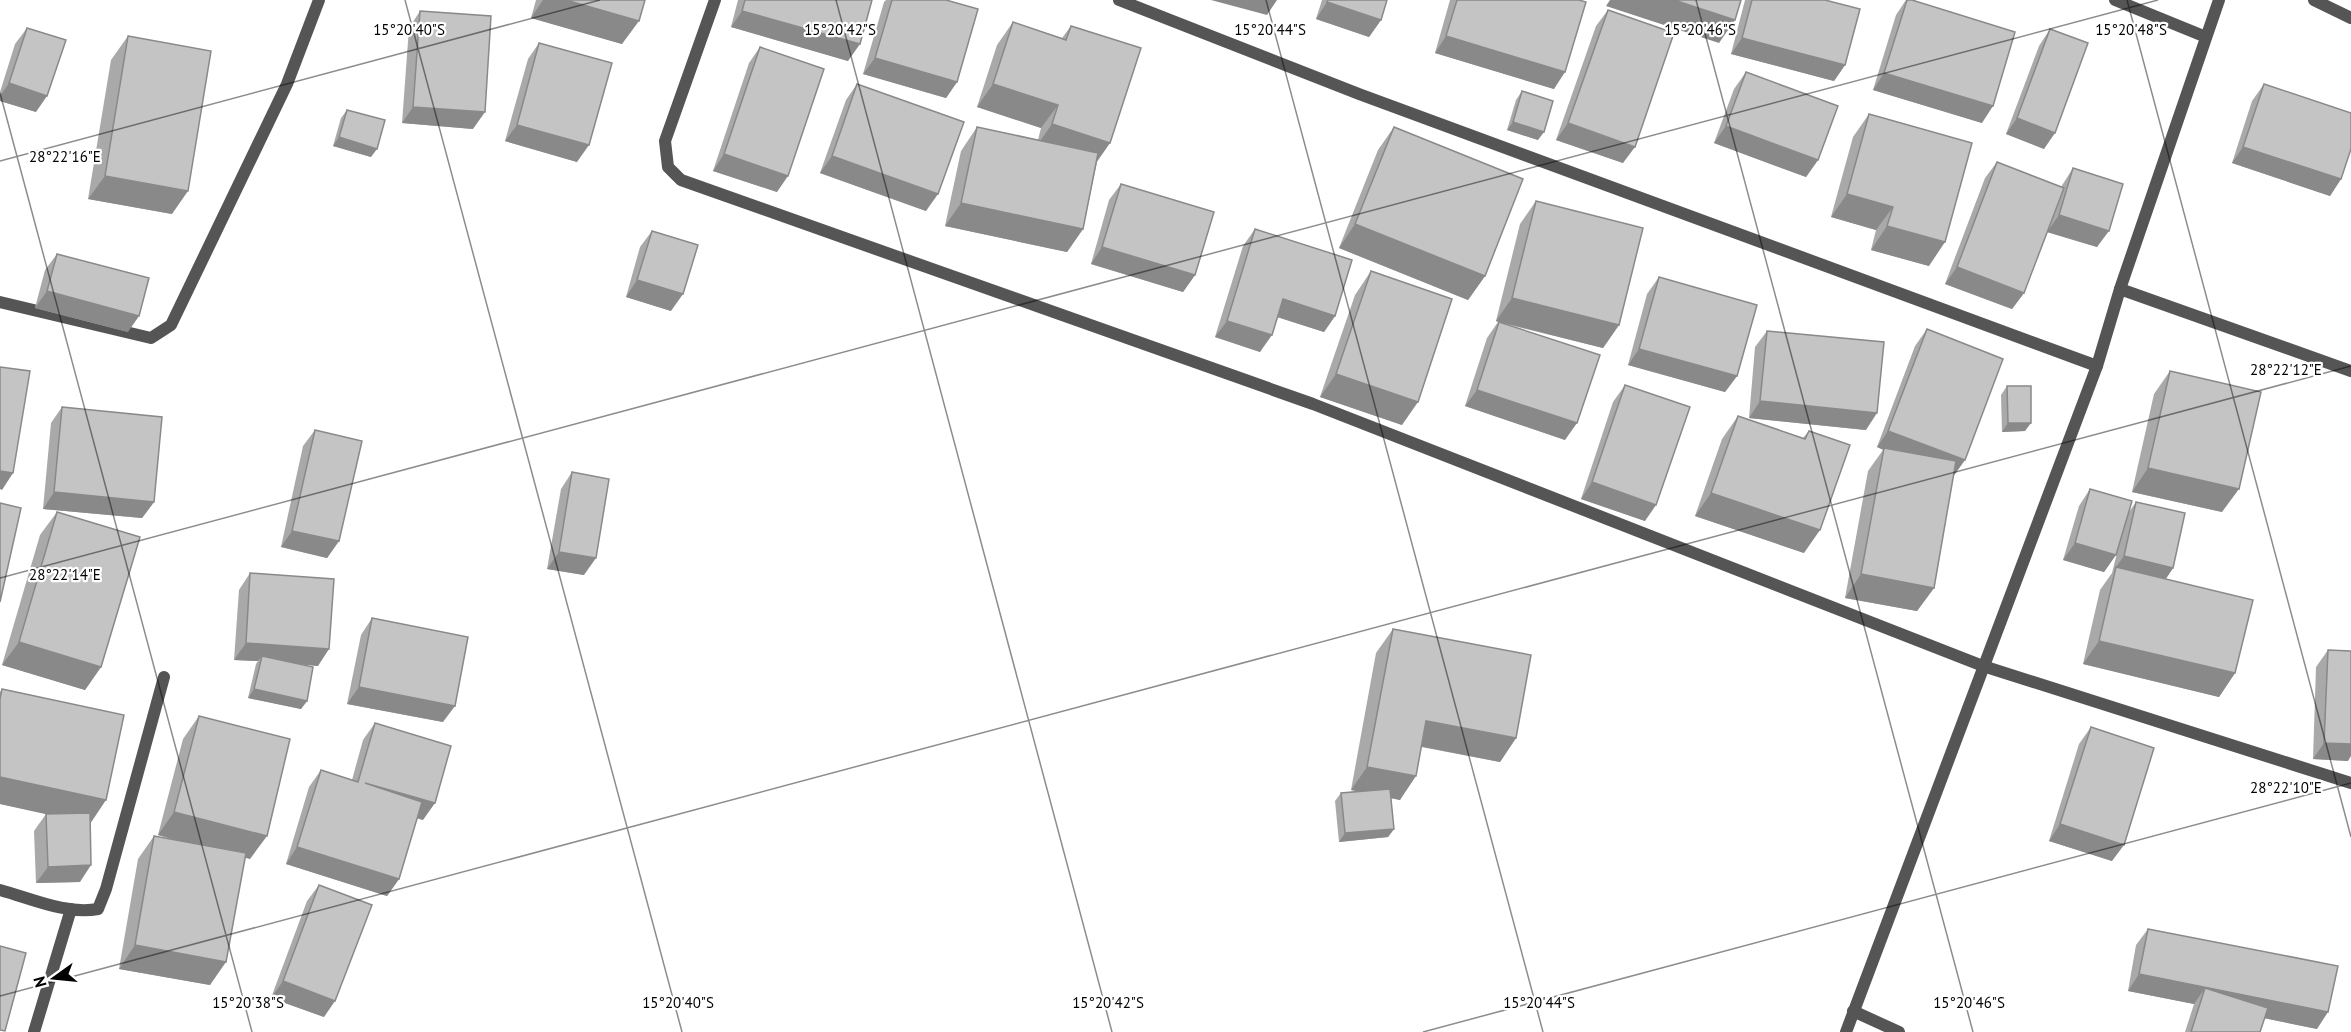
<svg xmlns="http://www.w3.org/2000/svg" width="2351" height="1032" viewBox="0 0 2351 1032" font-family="'PT Sans',sans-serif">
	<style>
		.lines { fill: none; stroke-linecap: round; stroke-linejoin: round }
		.minor { stroke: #555; stroke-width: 12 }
		.wall { fill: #a9a9a9 }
		.shaded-wall { fill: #898989 }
		.building { fill: #c4c4c4; stroke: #898989; stroke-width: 1.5 }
		.ticks { fill: none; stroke: #000; stroke-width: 1.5; stroke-opacity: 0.45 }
		.ticks-label { font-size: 15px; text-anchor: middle; fill: #000; stroke: #fff; stroke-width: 4.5; stroke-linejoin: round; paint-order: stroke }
	</style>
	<rect width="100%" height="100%" fill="#fff"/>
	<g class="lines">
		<g class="minor">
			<polyline points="715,0 665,141 668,167 681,180 1313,404 1983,666 2351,783"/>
			<polyline points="1119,0 1359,94 2097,366"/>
			<polyline points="2115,0 2206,37"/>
			<polyline points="2314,0 2351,18"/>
			<polyline points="2120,289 2351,371"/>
			<polyline points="0,302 151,338 171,325 287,84 319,0"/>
			<path d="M0 890C30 898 67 915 98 909L106 889 164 677"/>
			<polyline points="1853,1011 1899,1032"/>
			<polyline points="34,1032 71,909"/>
			<polyline points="1846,1032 2097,366 2120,289 2219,0"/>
		</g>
	</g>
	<g class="wall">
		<polygon points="536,0 645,0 622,44 531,18"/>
		<polygon points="738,0 872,0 848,61 731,27"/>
		<polygon points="886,0 946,0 957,82 946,98 863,74 884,2"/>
		<polygon points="1322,0 1387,0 1381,20 1369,37 1316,19"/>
		<polygon points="1450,0 1579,0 1554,89 1435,53"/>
		<polygon points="1745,0 1825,0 1845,65 1834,81 1731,54"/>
		<polygon points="1906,0 1912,0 1982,123 1873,90 1896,15"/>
		<polygon points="1608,10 1623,163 1556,140 1596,26"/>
		<polygon points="420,11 473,129 402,123 409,28"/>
		<polygon points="1013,22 1062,38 1071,26 1097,162 1083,229 1067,252 945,226 961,151 977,127 1038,140 1041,128 977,107 997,45"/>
		<polygon points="27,28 36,112 0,101 0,92 15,44"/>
		<polygon points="2050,29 2044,149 2006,134 2039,46"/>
		<polygon points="128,36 172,214 88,199 111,60"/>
		<polygon points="539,43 577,162 505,141 528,59"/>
		<polygon points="760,47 777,192 713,171 749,63"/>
		<polygon points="1746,72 1818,160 1806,177 1714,143 1734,89"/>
		<polygon points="857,84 926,211 820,173 846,100"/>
		<polygon points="2264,84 2341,179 2330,196 2232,163 2252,101"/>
		<polygon points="1522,91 1538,140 1507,130 1516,100"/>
		<polygon points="347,110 371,157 333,146 341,118"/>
		<polygon points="1869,114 1929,266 1871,250 1876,230 1831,217 1853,137"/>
		<polygon points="1394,127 1485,276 1468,300 1339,248 1378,150"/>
		<polygon points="1997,162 2061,187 2073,168 2097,247 2047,232 2024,293 2012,309 1945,284 1985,178"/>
		<polygon points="1121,184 1195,275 1183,292 1091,264 1109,200"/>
		<polygon points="1536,201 1619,325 1603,348 1506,324 1565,440 1465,406 1487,338 1498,322 1496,321 1520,224"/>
		<polygon points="1255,229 1335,316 1324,332 1277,317 1260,352 1215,337 1243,246"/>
		<polygon points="652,231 671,311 626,297 640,247"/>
		<polygon points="57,254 128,332 35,308 45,270"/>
		<polygon points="1371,271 1402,425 1320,397 1355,295"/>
		<polygon points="1659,277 1737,376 1725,392 1628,365 1647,294"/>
		<polygon points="1927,329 1953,477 1934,588 1917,611 1845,598 1868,471 1883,450 1877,447 1915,346"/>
		<polygon points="1767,331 1866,430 1749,418 1755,347"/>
		<polygon points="2170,371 2222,512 2132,492 2154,394"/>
		<polygon points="1625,385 1645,521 1581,499 1613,402"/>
		<polygon points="2007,386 2025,431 2002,432 2001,395"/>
		<polygon points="62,407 154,502 142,518 43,509 51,423"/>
		<polygon points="1738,416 1803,438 1809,431 1804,553 1695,516 1722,439"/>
		<polygon points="315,430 339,541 327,558 281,547 303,446"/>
		<polygon points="572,472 584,575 547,569 561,489"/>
		<polygon points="2090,489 2129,512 2136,502 2173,568 2166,579 2235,673 2219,697 2083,664 2100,590 2112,573 2117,553 2104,572 2063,560 2079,506"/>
		<polygon points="57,512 101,667 85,690 2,665 40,535"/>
		<polygon points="250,573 318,666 300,664 307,701 301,709 248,698 256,664 258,661 234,660 239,590"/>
		<polygon points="372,618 443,722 347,704 361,635"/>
		<polygon points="1393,629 1516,738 1500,762 1421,747 1400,800 1391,798 1394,829 1388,837 1339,842 1335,801 1341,793 1357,791 1351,790 1376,653"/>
		<polygon points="2328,650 2348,761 2313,759 2316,667"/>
		<polygon points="2,689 90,823 80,882 36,883 34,831 46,814 48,814 0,804 0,692"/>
		<polygon points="199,716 250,859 245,857 210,985 119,969 138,859 154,836 171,839 158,835 183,739"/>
		<polygon points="375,723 423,820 417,818 399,879 387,896 286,864 309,787 321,770 352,780 363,740"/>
		<polygon points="2091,727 2112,861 2049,841 2079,744"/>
		<polygon points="319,885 324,1017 271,998 307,901"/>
		<polygon points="2148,929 2317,1029 2264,1018 2260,1032 2185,1032 2194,1004 2128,991 2136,945"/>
	</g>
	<g class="shaded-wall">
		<polygon points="543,0 566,0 639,21 622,44 531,18"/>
		<polygon points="1211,0 1277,0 1267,15"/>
		<polygon points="1610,0 1674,0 1735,20 1719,43 1606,6"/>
		<polygon points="1327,2 1381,20 1369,37 1316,19"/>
		<polygon points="742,11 860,44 848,61 731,27"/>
		<polygon points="1446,36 1565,72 1554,89 1435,53"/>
		<polygon points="1742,38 1845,65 1834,81 1731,54"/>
		<polygon points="875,58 957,82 946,98 863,74"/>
		<polygon points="1884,73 1993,106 1982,123 1873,90"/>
		<polygon points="9,83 47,96 36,112 0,101 0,96"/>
		<polygon points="993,84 1058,105 1041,128 977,107"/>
		<polygon points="413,107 485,112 473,129 402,123"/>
		<polygon points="2017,118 2055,133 2044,149 2006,134"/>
		<polygon points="1513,122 1544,132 1538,140 1507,130"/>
		<polygon points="1568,123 1635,147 1623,163 1556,140"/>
		<polygon points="1052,124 1110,143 1094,166 1036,147"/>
		<polygon points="517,125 589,145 577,162 505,141"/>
		<polygon points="1726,126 1818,160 1806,177 1714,143"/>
		<polygon points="339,137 377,149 371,157 333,146"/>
		<polygon points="2243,147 2341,179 2330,196 2232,163"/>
		<polygon points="724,154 788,176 777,192 713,171"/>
		<polygon points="832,156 938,194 926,211 820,173"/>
		<polygon points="105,176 188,191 172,214 88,199"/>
		<polygon points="1847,194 1893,207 1876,230 1831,217"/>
		<polygon points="961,203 1083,229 1067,252 945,226"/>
		<polygon points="2059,215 2109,231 2097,247 2047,232"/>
		<polygon points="1355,224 1485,276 1468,300 1339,248"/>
		<polygon points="1887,226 1945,242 1929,266 1871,250"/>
		<polygon points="1102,247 1195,275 1183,292 1091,264"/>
		<polygon points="1957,267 2024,293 2012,309 1945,284"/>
		<polygon points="637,280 683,294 671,311 626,297"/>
		<polygon points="47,291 139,316 128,332 35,308"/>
		<polygon points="1512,298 1619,325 1603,348 1496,321"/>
		<polygon points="1283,299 1335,316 1324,332 1271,315"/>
		<polygon points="1227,321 1272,335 1260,352 1215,337"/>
		<polygon points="1639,349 1737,376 1725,392 1628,365"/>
		<polygon points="1336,374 1418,402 1402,425 1320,397"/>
		<polygon points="1477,390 1577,423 1565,440 1465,406"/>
		<polygon points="1760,401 1877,413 1866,430 1749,418"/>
		<polygon points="2008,423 2031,423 2025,431 2002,432"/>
		<polygon points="1888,431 1965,460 1953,477 1877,447"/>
		<polygon points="2148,468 2239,489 2222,512 2132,492"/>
		<polygon points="0,471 13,473 2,490 0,489"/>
		<polygon points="1592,482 1656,505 1645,521 1581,499"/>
		<polygon points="54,492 154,502 142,518 43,509"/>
		<polygon points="1711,493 1820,530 1804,553 1695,516"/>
		<polygon points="292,531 339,541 327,558 281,547"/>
		<polygon points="2075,543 2116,555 2104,572 2063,560"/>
		<polygon points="559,552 596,558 584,575 547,569"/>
		<polygon points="2124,556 2173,568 2162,584 2116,567"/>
		<polygon points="1861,574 1934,588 1917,611 1845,598"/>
		<polygon points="2099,641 2235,673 2219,697 2083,664"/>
		<polygon points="19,642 101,667 85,690 2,665"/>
		<polygon points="246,643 329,649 318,666 260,661 262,656 258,661 234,660"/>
		<polygon points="359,687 455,706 443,722 347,704"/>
		<polygon points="254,689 307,701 301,709 248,698"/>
		<polygon points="1426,721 1516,738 1500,762 1409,744"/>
		<polygon points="2324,743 2351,744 2351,756 2348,761 2313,759"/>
		<polygon points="1367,767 1416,776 1400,800 1351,790"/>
		<polygon points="0,777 106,800 90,824 0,804"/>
		<polygon points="365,783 435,803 423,820 353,799"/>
		<polygon points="174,812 267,836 250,859 158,835"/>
		<polygon points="2060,824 2124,845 2112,861 2049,841"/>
		<polygon points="1394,829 1388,837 1339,842 1345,833"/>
		<polygon points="297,847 399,879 387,896 286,864"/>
		<polygon points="91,865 80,882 36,883 48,867"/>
		<polygon points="135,945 226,962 210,985 119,969"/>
		<polygon points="2139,974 2328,1012 2317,1029 2200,1005 2205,988 2194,1004 2128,991"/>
		<polygon points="283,981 335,1001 324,1017 271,998"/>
	</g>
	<g class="building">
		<polygon points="566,0 645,0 639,21"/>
		<polygon points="745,0 872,0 860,44 742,11"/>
		<polygon points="892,0 946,0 978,9 957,82 875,58"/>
		<polygon points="1328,0 1387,0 1381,20 1327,2"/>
		<polygon points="1457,0 1579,0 1586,2 1565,72 1446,36"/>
		<polygon points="1674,0 1741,0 1735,20"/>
		<polygon points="1752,0 1825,0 1860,9 1845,65 1742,38"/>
		<polygon points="1907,0 1912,0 2015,32 1993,106 1884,73"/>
		<polygon points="1608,10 1674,33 1635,147 1568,123"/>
		<polygon points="420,11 491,16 485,112 413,107"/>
		<polygon points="1013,22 1066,40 1071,26 1141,48 1110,143 1052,124 1058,105 993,84"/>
		<polygon points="27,28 66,40 47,96 9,83"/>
		<polygon points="2050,29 2088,43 2055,133 2017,118"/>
		<polygon points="128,36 211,51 188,191 105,176"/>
		<polygon points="539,43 612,63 589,145 517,125"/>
		<polygon points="760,47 824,69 788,176 724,154"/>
		<polygon points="1746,72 1838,106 1818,160 1726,126"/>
		<polygon points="857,84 964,122 938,194 832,156"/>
		<polygon points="2264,84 2351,113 2351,149 2341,179 2243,147"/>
		<polygon points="1522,91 1553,101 1544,132 1513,122"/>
		<polygon points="347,110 385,120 377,149 339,137"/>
		<polygon points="1869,114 1972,143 1945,242 1887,226 1893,207 1847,194"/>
		<polygon points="977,127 1098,153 1083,229 961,203"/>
		<polygon points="1394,127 1523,179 1485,276 1355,224"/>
		<polygon points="1997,162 2064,188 2024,293 1957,267"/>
		<polygon points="2073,168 2123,184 2109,231 2059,215"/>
		<polygon points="1121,184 1214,212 1195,275 1102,247"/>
		<polygon points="1536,201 1643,228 1619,325 1512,298"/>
		<polygon points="1255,229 1352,260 1335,316 1283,299 1272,335 1227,321"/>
		<polygon points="652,231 698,245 683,294 637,280"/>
		<polygon points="57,254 149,278 139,316 47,291"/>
		<polygon points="1371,271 1452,299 1418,402 1336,374"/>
		<polygon points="1659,277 1757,305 1737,376 1639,349"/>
		<polygon points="1499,322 1600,355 1577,423 1477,390"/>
		<polygon points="1927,329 2003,359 1965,460 1888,431"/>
		<polygon points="1767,331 1884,342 1877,413 1760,401"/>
		<polygon points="0,367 30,371 13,473 0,471"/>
		<polygon points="2170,371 2261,392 2239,489 2148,468"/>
		<polygon points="1625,385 1690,407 1656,505 1592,482"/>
		<polygon points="2007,386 2031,386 2031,423 2008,423"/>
		<polygon points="62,407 162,417 154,502 54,492"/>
		<polygon points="1738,416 1805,439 1809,431 1850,445 1820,530 1711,493"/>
		<polygon points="315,430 362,441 339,541 292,531"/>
		<polygon points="1884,448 1956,461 1934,588 1861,574"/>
		<polygon points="572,472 609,479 596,558 559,552"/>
		<polygon points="2090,489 2132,501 2116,555 2075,543"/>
		<polygon points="2136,502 2185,513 2173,568 2124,556"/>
		<polygon points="0,503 21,508 0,602"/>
		<polygon points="57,512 140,537 101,667 19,642"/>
		<polygon points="2116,567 2253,600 2235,673 2099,641"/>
		<polygon points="250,573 334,579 329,649 246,643"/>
		<polygon points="372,618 468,637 455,706 359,687"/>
		<polygon points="1393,629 1531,655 1516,738 1426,721 1416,776 1367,767"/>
		<polygon points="2328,650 2351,651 2351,744 2324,743"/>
		<polygon points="262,656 313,667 307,701 254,689"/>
		<polygon points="2,689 124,715 106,800 0,777 0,699"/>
		<polygon points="199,716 290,739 267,836 174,812"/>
		<polygon points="375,723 451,746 435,803 365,783 422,802 399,879 297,847 321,770 358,782"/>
		<polygon points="2091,727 2154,748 2124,845 2060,824"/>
		<polygon points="1390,789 1394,829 1345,833 1341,793"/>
		<polygon points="90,813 91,865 48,867 46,814"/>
		<polygon points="154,836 246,853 226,962 135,945"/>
		<polygon points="319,885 372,905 335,1001 283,981"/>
		<polygon points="2148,929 2338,966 2328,1012 2139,974"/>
		<polygon points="0,946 26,953 5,1031 0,1030"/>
		<polygon points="2205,988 2268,1008 2260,1032 2191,1032"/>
	</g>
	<path class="ticks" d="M405 0 682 1032M836 0 1112 1032M1266 0 1543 1032M1696 0 1973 1032M2127 0 2351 837M0 93 252 1032M0 161 600 0M0 578 2158 0M0 996 2351 366M1423 1032 2351 783"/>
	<g class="ticks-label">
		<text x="409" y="35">15°20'40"S</text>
		<text x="840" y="35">15°20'42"S</text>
		<text x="1270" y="35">15°20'44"S</text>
		<text x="1700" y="35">15°20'46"S</text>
		<text x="2131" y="35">15°20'48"S</text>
		<text x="65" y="162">28°22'16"E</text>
		<text x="2286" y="375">28°22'12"E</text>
		<text x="65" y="580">28°22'14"E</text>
		<text x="2286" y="793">28°22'10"E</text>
		<text x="248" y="1008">15°20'38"S</text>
		<text x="678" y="1008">15°20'40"S</text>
		<text x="1108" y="1008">15°20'42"S</text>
		<text x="1539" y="1008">15°20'44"S</text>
		<text x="1969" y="1008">15°20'46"S</text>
	</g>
	<g transform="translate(54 978) rotate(255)" stroke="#ffffff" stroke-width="4.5" paint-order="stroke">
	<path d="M0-4.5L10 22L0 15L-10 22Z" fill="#000000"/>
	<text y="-9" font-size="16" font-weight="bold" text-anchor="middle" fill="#000000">N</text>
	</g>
</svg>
